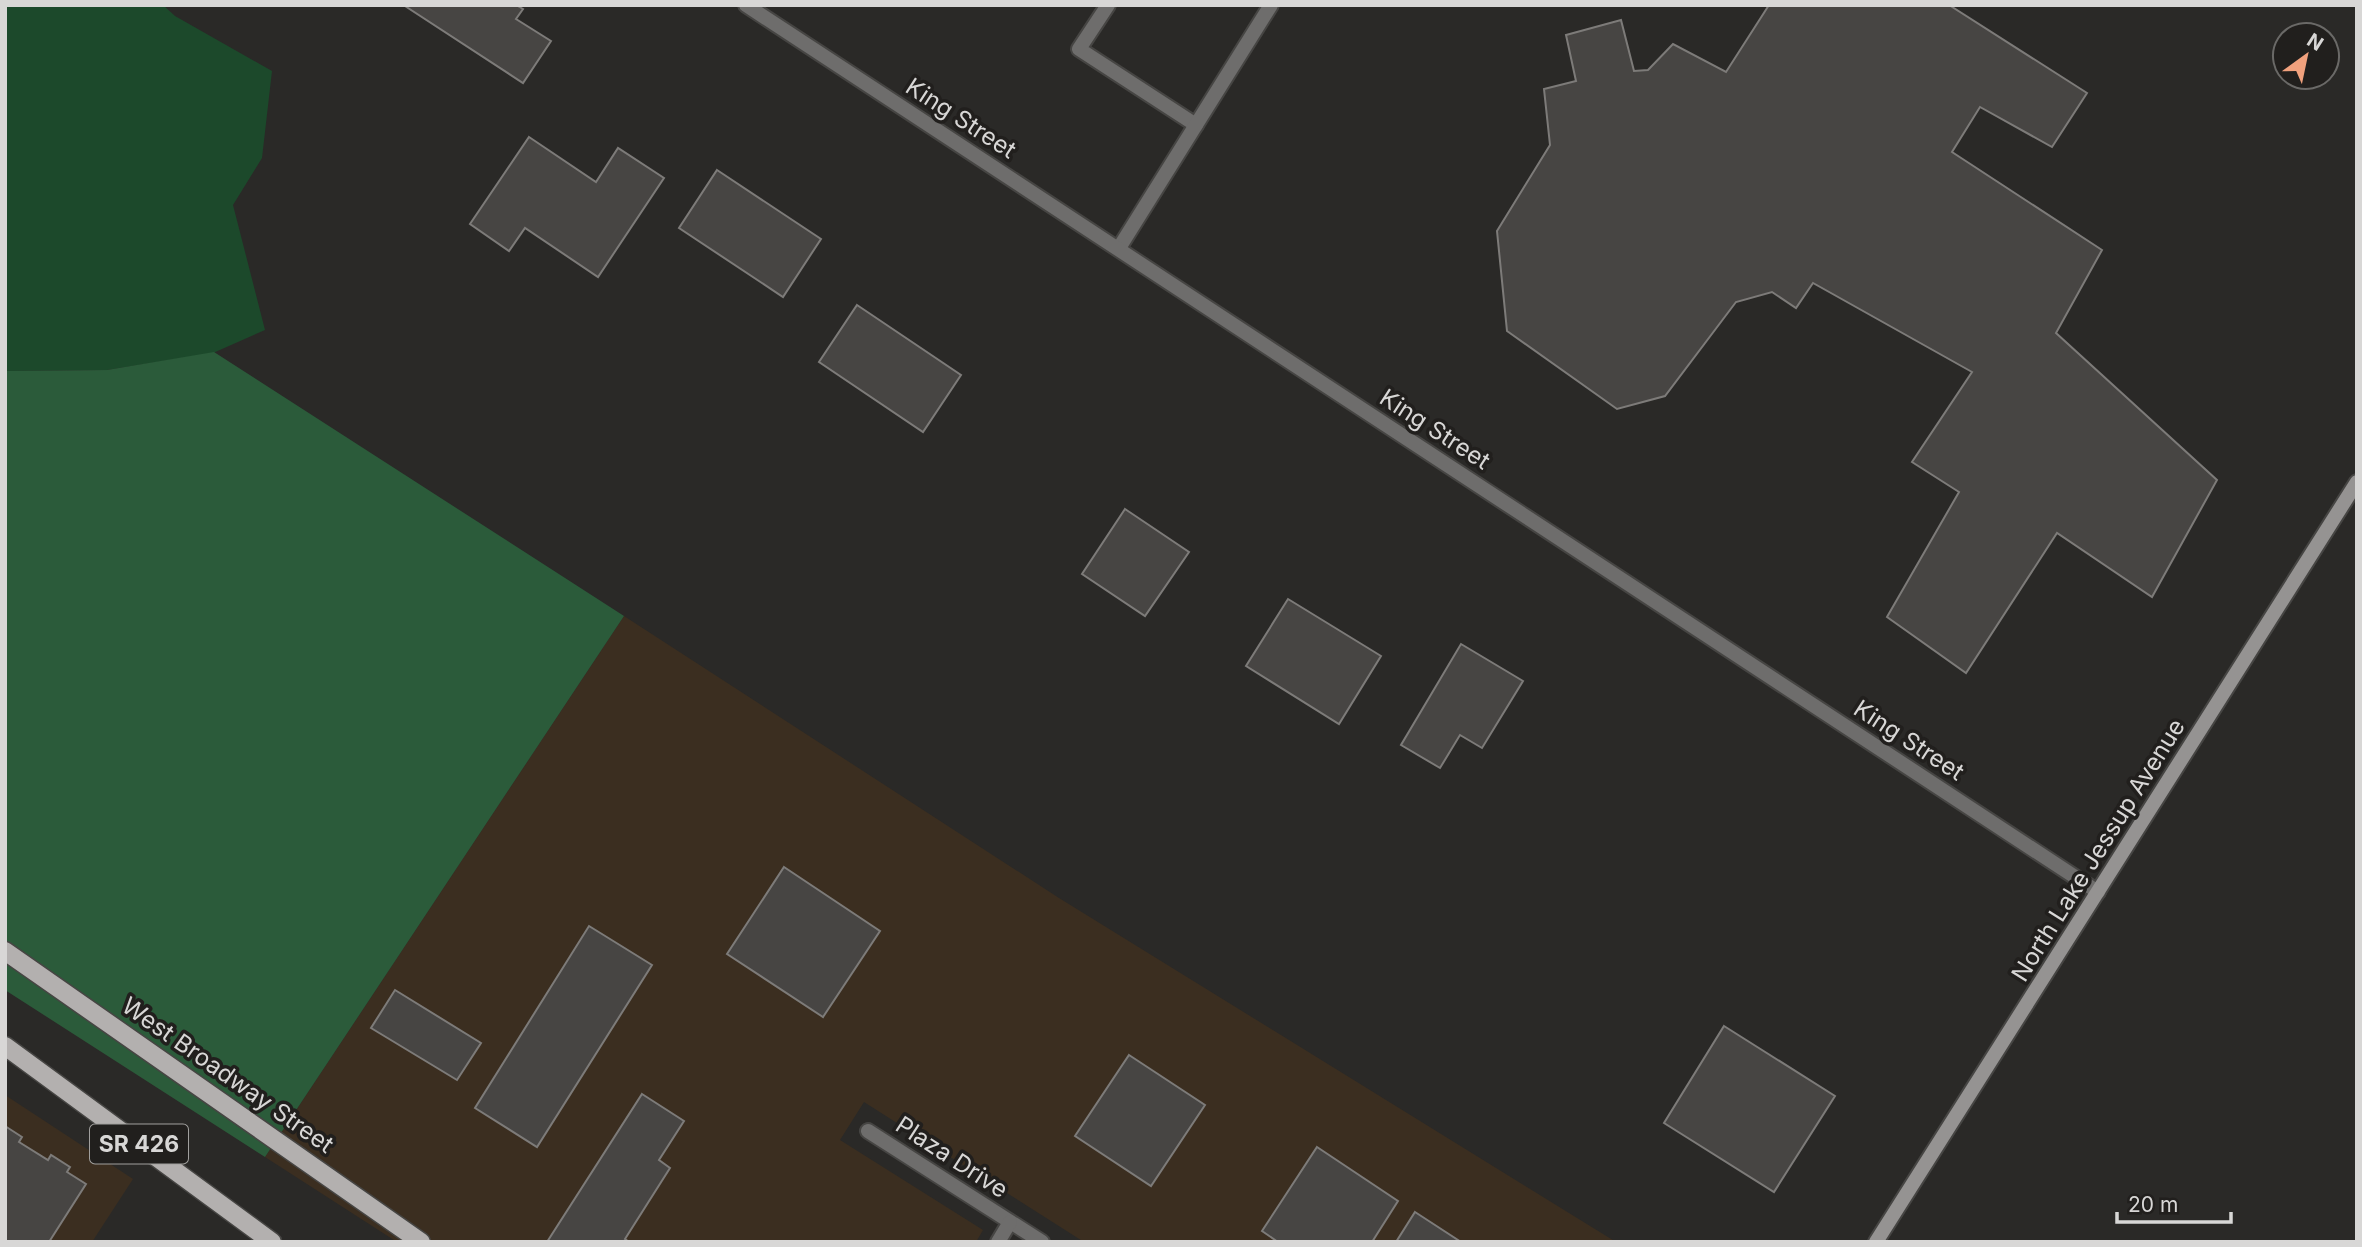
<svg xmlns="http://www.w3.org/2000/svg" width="2362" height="1247" viewBox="0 0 2362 1247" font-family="Inter,sans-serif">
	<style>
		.commercial { fill: #3b2e20 }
		.green { fill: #1c492b }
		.forest { fill: #2b5b3a }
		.building { fill: #474543; stroke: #7d7b79; stroke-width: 2 }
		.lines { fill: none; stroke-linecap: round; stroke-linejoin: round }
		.lane-casing { stroke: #464543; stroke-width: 18 }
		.street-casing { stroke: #464543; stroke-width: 18 }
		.secondary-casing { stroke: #464543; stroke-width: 18 }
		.primary-casing { stroke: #464543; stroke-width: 21 }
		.lane { stroke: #6e6d6c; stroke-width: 14 }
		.street { stroke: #6e6d6c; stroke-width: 14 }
		.secondary { stroke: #959392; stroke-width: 14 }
		.primary { stroke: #b3b0af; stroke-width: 18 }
		.labels { text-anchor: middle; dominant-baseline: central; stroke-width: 7; stroke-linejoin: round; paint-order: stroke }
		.shield { fill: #211f1d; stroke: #a1a09e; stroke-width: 2 }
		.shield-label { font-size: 23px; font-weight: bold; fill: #d8d7d6 }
		.street-label { font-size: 24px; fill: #d8d7d6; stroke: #211f1d }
	</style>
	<rect width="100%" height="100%" fill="#2a2927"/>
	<g class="commercial">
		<polygon points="624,616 1059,898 1616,1242 1084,1242 864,1102 840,1140 983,1230 976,1242 397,1242 265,1157"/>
		<polygon points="5,1095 133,1179 92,1242 5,1242"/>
	</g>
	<polygon class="green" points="5,5 163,5 175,16 272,71 262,158 233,205 265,330 213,353 107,370 5,371"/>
	<polygon class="forest" points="214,352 624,616 265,1157 5,990 5,371 107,370"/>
	<g class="building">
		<polygon points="516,5 523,9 516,19 551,41 523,83 405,6"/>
		<polygon points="1769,5 1949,5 2087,93 2052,147 1980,107 1952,152 2102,250 2056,333 2217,480 2152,597 2057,533 1966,673 1887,617 1959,492 1912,462 1972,372 1813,283 1796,308 1772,292 1736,302 1665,396 1617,409 1507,331 1497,231 1550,145 1544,89 1576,81 1566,35 1621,20 1634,71 1648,70 1673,44 1726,72"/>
		<polygon points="529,137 596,182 618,148 664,178 598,277 525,228 509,251 470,224"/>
		<polygon points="717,170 821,239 783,297 679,228"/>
		<polygon points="857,305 961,375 923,432 819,362"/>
		<polygon points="1125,509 1189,552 1145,616 1082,574"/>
		<polygon points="1288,599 1381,656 1339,724 1246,666"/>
		<polygon points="1461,644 1523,681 1482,748 1460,735 1440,768 1401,745"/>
		<polygon points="784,867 880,931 823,1017 727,954"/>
		<polygon points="589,926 652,965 537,1147 475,1108"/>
		<polygon points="395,990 481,1043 457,1080 371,1028"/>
		<polygon points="1724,1026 1835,1096 1774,1192 1664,1123"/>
		<polygon points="1129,1055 1205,1105 1151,1186 1075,1136"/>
		<polygon points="642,1094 684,1121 659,1160 670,1168 625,1239 629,1242 547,1242"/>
		<polygon points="5,1126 22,1137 19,1142 48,1160 51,1155 70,1167 67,1172 86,1184 49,1242 5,1242"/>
		<polygon points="1317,1147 1398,1201 1372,1242 1278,1242 1262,1231"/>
		<polygon points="1415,1212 1461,1242 1396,1242"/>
	</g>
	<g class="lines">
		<defs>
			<g id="lane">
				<polyline points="1108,5 1079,49 1196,125"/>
				<polyline points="1119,248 1271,5"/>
			</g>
			<g id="street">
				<polyline points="746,5 2098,892"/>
				<polyline points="868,1131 1042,1242"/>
				<polyline points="998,1242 1010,1222"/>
			</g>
			<polyline id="secondary" points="1876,1242 2357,482"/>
			<g id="primary">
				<polyline points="5,951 421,1242"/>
				<polyline points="5,1046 272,1242"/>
			</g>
		</defs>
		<use href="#lane" class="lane-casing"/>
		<use href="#street" class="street-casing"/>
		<use href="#secondary" class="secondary-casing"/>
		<use href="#primary" class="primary-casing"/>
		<use href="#lane" class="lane"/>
		<use href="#street" class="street"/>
		<use href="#secondary" class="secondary"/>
		<use href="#primary" class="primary"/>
	</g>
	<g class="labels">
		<rect class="shield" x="90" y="1124.5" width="98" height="39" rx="5"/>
		<g class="shield-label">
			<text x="139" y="1144">SR 426</text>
		</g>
		<g class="street-label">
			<text transform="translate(961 118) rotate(33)">King Street</text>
			<text transform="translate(1435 429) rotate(33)">King Street</text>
			<text transform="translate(1909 740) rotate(33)">King Street</text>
			<text transform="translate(2098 850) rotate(-58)">North Lake Jessup Avenue</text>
			<text transform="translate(228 1075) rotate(35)">West Broadway Street</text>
			<text transform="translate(952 1157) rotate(33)">Plaza Drive</text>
		</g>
	</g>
	<rect width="2362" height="1247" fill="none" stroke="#d8d7d6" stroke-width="14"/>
	<g transform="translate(2306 56) rotate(33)"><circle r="33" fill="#211f1d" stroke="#6a6967" stroke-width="2"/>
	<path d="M0-5L12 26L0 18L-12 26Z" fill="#f1a17d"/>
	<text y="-10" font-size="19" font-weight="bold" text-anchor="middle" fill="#d8d7d6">N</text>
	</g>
	<path d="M2117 1212v10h114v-10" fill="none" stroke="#d8d7d6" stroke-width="3.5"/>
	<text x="2128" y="1212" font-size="21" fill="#d8d7d6" stroke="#211f1d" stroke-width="5" paint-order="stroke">20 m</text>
</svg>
